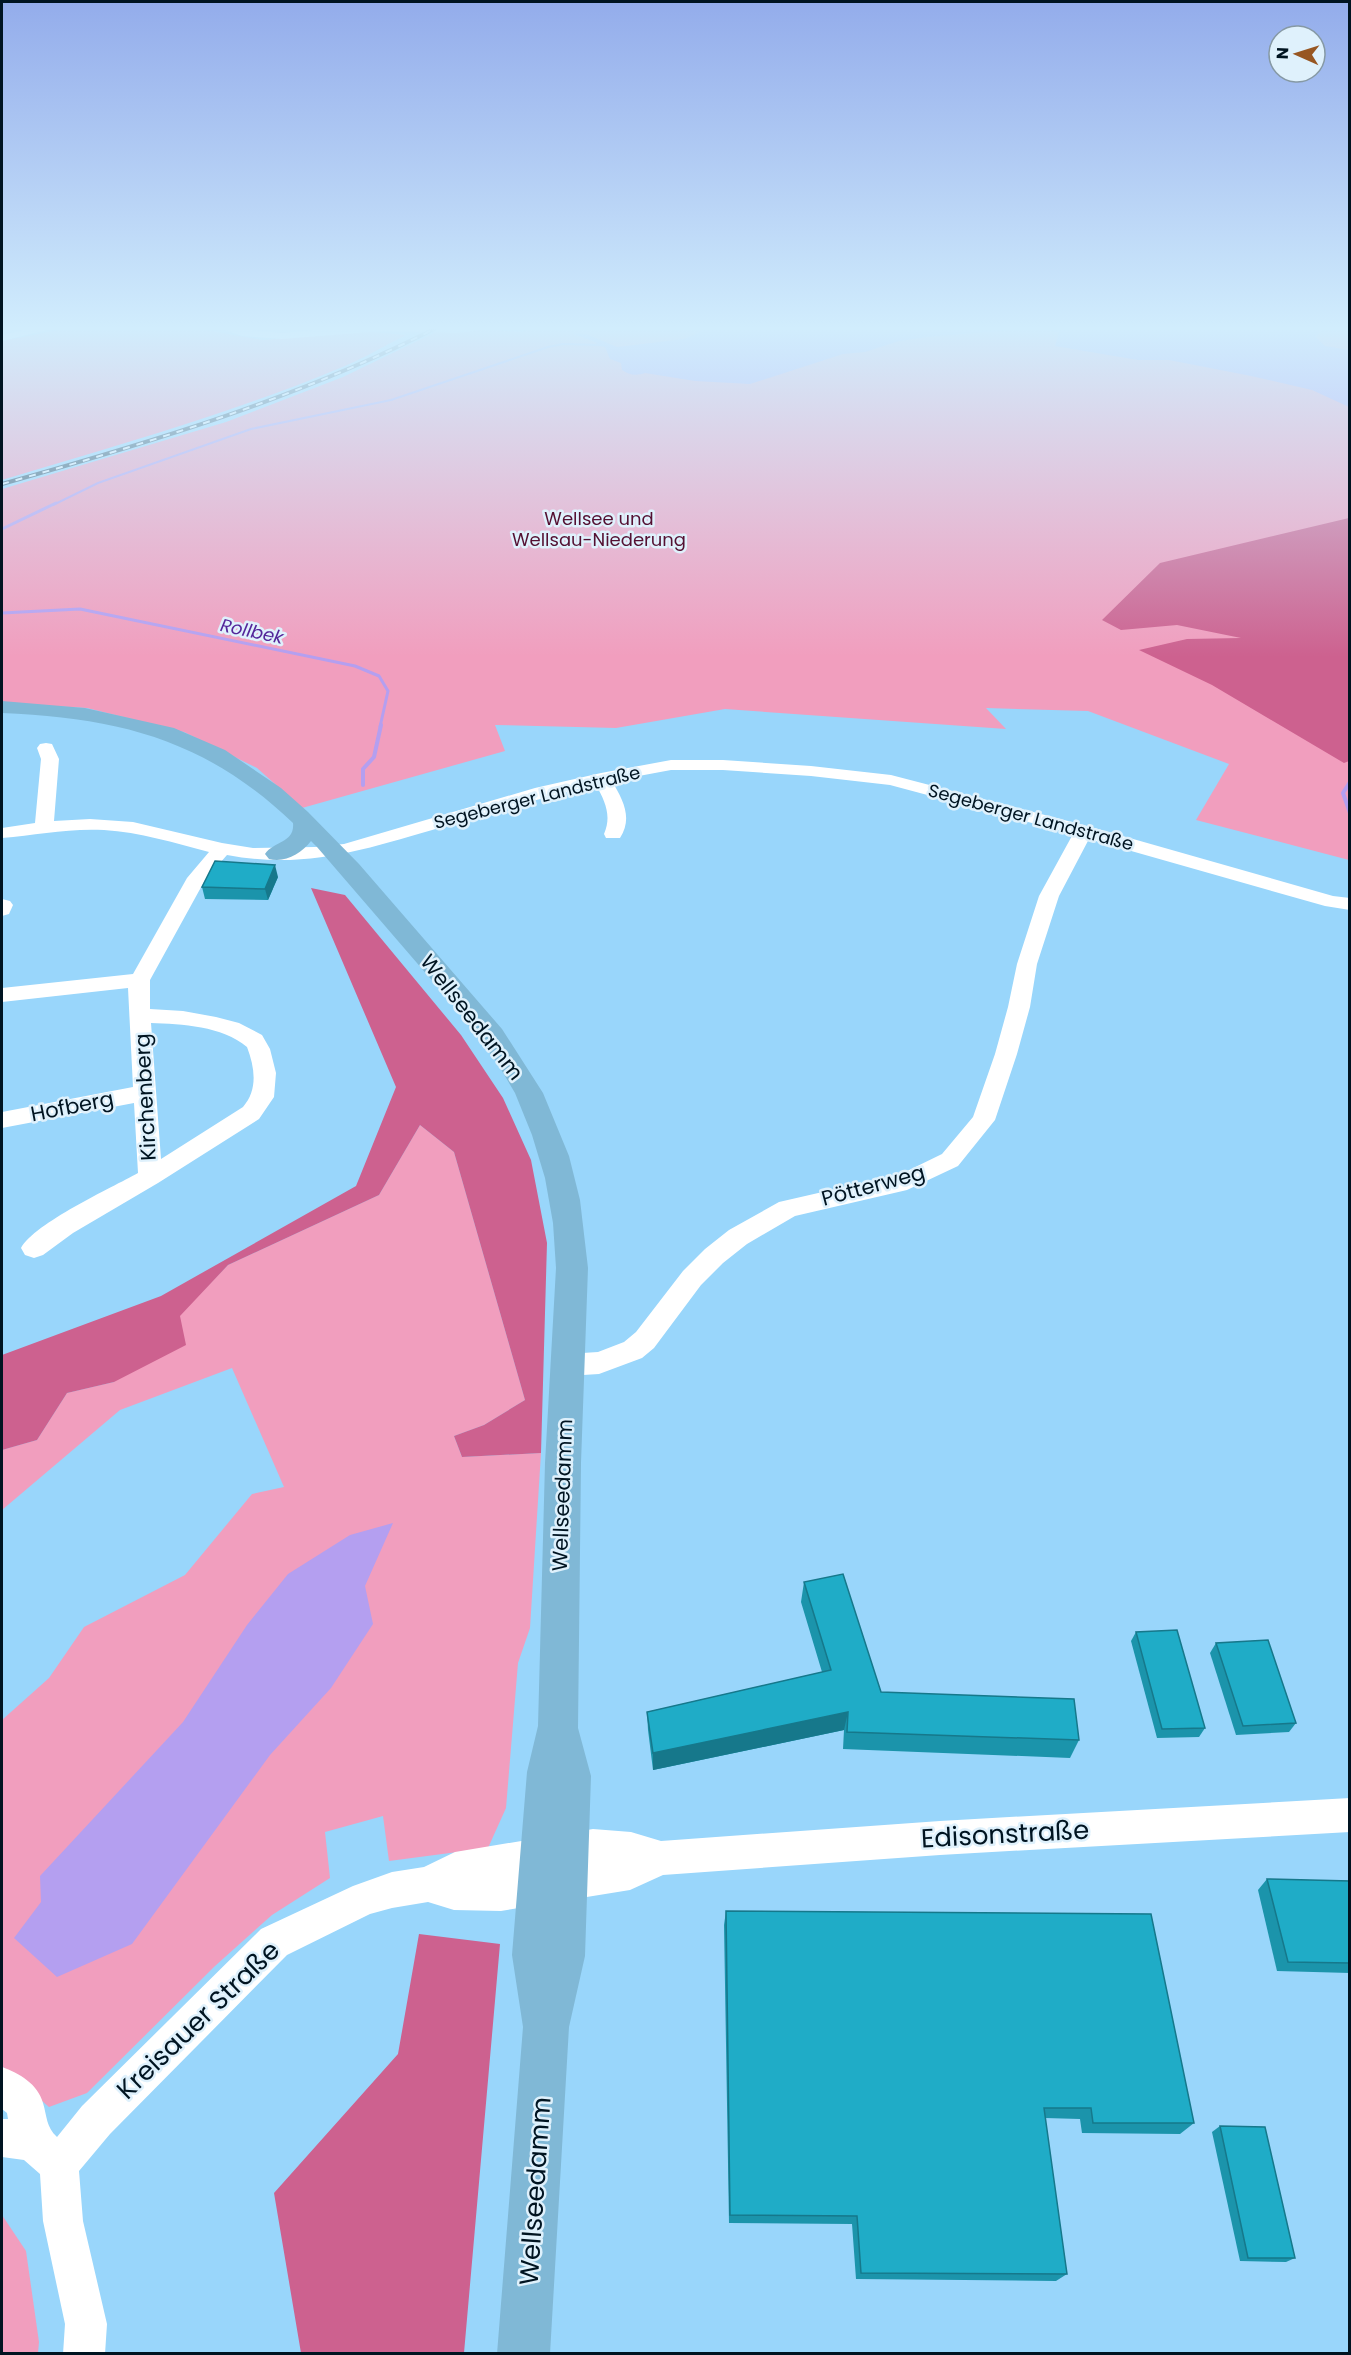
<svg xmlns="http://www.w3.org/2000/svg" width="1351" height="2355" viewBox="0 0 1351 2355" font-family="Poppins,sans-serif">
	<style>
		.green { fill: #f19ebe }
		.forest { fill: #cd618f }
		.water { fill: #b49ff0 }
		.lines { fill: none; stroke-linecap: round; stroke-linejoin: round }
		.stream-far2 { stroke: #b49ff0; stroke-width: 2 }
		.stream-far1 { stroke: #b49ff0; stroke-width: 3 }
		.stream { stroke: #b49ff0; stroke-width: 4 }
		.minor { fill: #fff; fill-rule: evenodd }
		.major { fill: #80b8d6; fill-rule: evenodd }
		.rail-casing { stroke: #3a5d73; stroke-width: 4 }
		.rail { stroke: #dff1fc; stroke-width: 2; stroke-dasharray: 7; stroke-linecap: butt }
		.wall { fill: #1b94ab }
		.shaded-wall { fill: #16788b }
		.building { fill: #1facc7; stroke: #16788b; stroke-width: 1.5 }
		.labels { text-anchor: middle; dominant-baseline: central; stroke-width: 5; stroke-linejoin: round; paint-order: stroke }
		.far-park-label { font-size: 18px; fill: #541032; stroke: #dff1fc }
		.far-water-label { font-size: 18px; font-style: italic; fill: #54269a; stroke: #dff1fc }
		.far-street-label { font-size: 18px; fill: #001421; stroke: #dff1fc }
		.street-label { font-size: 21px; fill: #001421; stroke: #dff1fc }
		.near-street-label { font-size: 26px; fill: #001421; stroke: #dff1fc }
	</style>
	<rect width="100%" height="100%" fill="#99d6fb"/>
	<g class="green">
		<path d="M74 327H188L263 340 362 331 406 335C380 348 367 357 340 368 230 414 115 446 2 480V341Z"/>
		<polygon points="533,327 1349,327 1349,860 1196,820 1229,764 1088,711 986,708 1006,729 725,709 616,728 495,725 505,751 302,808 257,768 184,732 87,708 2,703 2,489 226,422 343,377 436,332 482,329 521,332"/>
		<polygon points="420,1125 454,1152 525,1400 484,1425 454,1436 462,1457 541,1453 530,1628 518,1663 506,1808 488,1848 389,1861 383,1816 325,1832 330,1878 272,1915 215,1966 87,2093 49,2107 2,2066 2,1720 49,1678 84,1627 185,1575 252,1494 284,1487 232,1368 120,1410 2,1510 2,1450 37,1440 67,1393 114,1382 228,1265 379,1195"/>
		<polygon points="2,2215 26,2251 39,2342 38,2353 2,2353"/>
	</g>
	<g class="forest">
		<polygon points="1349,518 1349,761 1344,763 1212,685 1139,650 1187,639 1241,638 1177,625 1121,630 1102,620 1160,563"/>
		<polygon points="311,888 345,895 461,1035 503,1098 531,1160 547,1243 541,1453 462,1457 454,1436 484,1425 525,1400 454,1152 420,1125 379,1195 228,1265 180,1316 186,1345 114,1382 67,1393 37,1440 2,1450 2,1355 161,1296 356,1186 396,1087"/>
		<polygon points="419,1934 500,1944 464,2353 301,2353 274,2193 398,2054"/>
	</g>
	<g class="water">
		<path d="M703 327H1342L1323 328 1316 337 1325 346 1349 350V407L1312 390 1251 376 1169 360H1138L1055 346 1059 332 1036 328 927 337 899 341 865 352 843 354 750 384 695 381 645 373C636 376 629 375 622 370L621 363 610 359 605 347 596 345 597 343 572 333 586 334 617 347 684 339 702 331Z"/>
		<polygon points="393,1523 365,1586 373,1624 331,1688 270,1755 132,1944 57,1977 14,1938 41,1902 40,1876 183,1722 247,1625 288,1574 350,1535"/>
	</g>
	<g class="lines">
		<polyline class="stream-far2" points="53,505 98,483 251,429 391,400 548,347 563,344 601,345"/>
		<g class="stream-far1">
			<polyline points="2,529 56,503"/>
			<polyline points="2,613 80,609 355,666 379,676 388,691 380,727"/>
		</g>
		<g class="stream">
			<polyline points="1350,782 1343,793 1350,813"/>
			<polyline points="363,785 363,769 374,757 381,725"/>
		</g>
		<g class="minor">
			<polygon points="37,327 59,327 2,341 2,335"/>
			<polygon points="218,327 282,333 351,327 485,327 480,330 456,333 383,331 282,339 242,336"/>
			<path d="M46 743 52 744 59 759 54 821 90 819 133 822 222 843 253 848 315 847 344 844 535 788 601 773 671 760H723L811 766 891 775 1091 827 1333 896 1350 898V910L1325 906 1089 839 1059 896 1037 964 1030 1007 1017 1054 995 1120 958 1166 907 1190 795 1216 747 1244 723 1263 701 1285 654 1348 642 1358 599 1374 567 1376 557 1373 554 1365 557 1357 567 1354 598 1352 624 1342 636 1332 683 1271 705 1249 729 1230 779 1202 901 1174 942 1154 973 1117 995 1054 1008 1007 1017 964 1039 896 1073 834 890 785 811 776 723 770H671L612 781C623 800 633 818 620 838H606L604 834C612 816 605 801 596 785 544 797 493 812 442 827 367 849 306 870 227 855L205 880 150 980V1009L183 1011 216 1017 239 1023 262 1035 270 1049 276 1073 274 1097 259 1119 158 1183 73 1233 43 1255 34 1258 25 1255 21 1248C35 1223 111 1188 138 1173L134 1103 2 1128V1112L133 1087 128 988 2 1002V988L133 974 187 878 209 852C174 843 140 832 104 830 69 828 36 835 2 838V828L35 823 41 759 37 748 40 744ZM151 1023C182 1024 222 1026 247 1047 255 1068 258 1090 243 1107L161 1159Z"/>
			<polygon points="2,899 10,901 13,905 9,914 2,916"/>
			<path d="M1350 1798V1832L940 1855 663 1875 630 1890 501 1911 454 1910 428 1902 392 1908 370 1914 287 1955 110 2134 79 2171 83 2221 107 2324 105 2354H63L65 2324 43 2221 40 2174 24 2160 2 2157V2119H8L7 2113 2 2109V2067C19 2073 38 2084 43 2103 47 2116 46 2127 57 2137L82 2106 261 1929 353 1886 392 1872 424 1867 455 1852 593 1829 631 1832 661 1841 940 1821Z"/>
		</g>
		<path class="major" d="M2 701 85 708 174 728 225 750 281 788 308 812 359 864 502 1029 543 1093 569 1156 580 1200 588 1268 581 1463 578 1728 591 1776 585 1956 569 2027 550 2354H497L523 2027 512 1955 527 1772 538 1726 545 1463 556 1268 553 1223 545 1178 532 1135 515 1093 496 1061 454 1006 317 847 311 841C301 854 285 863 269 859L265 854C274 841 295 843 293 823 206 740 120 718 2 713Z"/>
		<defs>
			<path id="rail" d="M2 484C152 442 299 398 438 327"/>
		</defs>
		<use href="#rail" class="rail-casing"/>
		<use href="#rail" class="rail"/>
	</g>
	<g class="wall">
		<polygon points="278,877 268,900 205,899 202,887"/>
		<polygon points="804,1582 881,1692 1079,1740 1070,1758 843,1749 844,1730 653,1770 648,1730 647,1712 822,1672 801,1602"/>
		<polygon points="1136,1632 1205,1728 1199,1737 1157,1738 1131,1641"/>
		<polygon points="1216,1643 1296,1723 1289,1732 1236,1735 1210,1653"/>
		<polygon points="1267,1879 1350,1881 1350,1973 1277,1971 1258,1890"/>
		<polygon points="726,1911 1194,2123 1180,2134 1082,2133 1080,2119 1045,2118 1067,2274 1056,2281 856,2279 852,2224 729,2223 724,1925"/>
		<polygon points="1220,2126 1295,2258 1286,2262 1240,2261 1212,2132"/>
	</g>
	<g class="shaded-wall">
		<polygon points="275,865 278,877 268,900 265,889"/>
		<polygon points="848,1712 844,1730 653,1770 653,1753"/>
	</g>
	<g class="building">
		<polygon points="215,861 275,865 265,889 202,887"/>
		<polygon points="843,1574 881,1692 1074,1699 1079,1740 847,1732 848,1712 653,1753 647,1712 831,1670 804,1582"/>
		<polygon points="1177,1630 1205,1728 1162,1729 1136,1632"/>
		<polygon points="1268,1640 1296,1723 1243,1726 1216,1643"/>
		<polygon points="1267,1879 1350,1881 1350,1963 1288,1962"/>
		<polygon points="726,1911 1151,1914 1194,2123 1093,2123 1091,2108 1044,2108 1067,2274 861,2273 857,2216 730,2215"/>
		<polygon points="1220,2126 1265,2127 1295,2258 1248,2258"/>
	</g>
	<linearGradient id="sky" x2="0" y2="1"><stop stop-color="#93aceb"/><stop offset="0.5" stop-color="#d1edfd"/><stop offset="1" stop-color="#d1edfd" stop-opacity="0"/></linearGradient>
	<rect width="1351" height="657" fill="url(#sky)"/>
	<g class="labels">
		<g class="far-park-label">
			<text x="599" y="518">Wellsee und<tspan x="599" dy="21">Wellsau-Niederung</tspan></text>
		</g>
		<g class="far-water-label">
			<text transform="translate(252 631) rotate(12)">Rollbek</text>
		</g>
		<g class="far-street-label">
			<text transform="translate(537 797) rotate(-14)">Segeberger Landstraße</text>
			<text transform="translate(1031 817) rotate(15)">Segeberger Landstraße</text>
		</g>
		<g class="street-label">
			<text transform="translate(472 1017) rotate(52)">Wellseedamm</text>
			<text transform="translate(145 1097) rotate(-93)">Kirchenberg</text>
			<text transform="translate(72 1106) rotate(-11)">Hofberg</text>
			<text transform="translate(873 1185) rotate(-15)">Pötterweg</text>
			<text transform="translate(562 1495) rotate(-88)">Wellseedamm</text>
		</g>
		<g class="near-street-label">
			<text transform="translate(1005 1834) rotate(-3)">Edisonstraße</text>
			<text transform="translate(198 2020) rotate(-44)">Kreisauer Straße</text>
			<text transform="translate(535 2191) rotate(-86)">Wellseedamm</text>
		</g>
	</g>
	<rect width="1351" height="2355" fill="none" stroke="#001421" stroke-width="6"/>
	<g transform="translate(1297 54) rotate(273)"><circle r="28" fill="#dff1fc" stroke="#8699a4" stroke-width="1.5"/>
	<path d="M0-4.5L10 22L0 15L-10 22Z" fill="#975622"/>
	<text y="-9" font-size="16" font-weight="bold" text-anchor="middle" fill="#001421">N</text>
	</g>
</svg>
